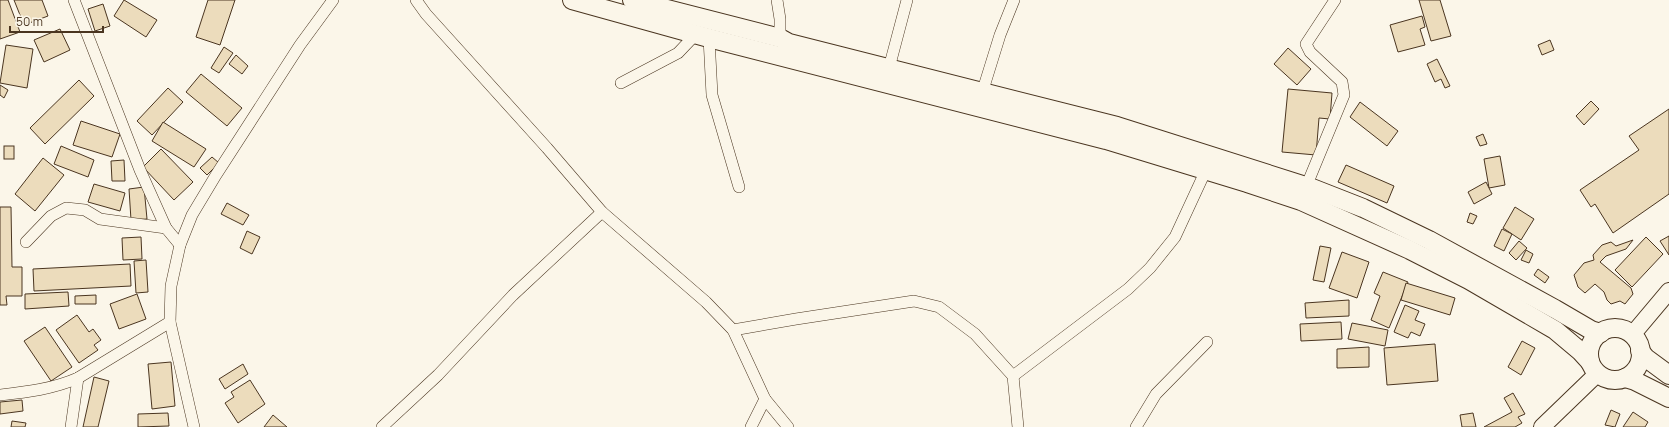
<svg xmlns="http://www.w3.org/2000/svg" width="1669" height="427" viewBox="0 0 1669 427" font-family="Manrope,sans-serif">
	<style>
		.building { fill: #ecdcbc; stroke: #4a3520 }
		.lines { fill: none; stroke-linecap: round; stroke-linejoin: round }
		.street-casing { stroke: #4a3520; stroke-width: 12 }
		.secondary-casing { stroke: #4a3520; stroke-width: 18 }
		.primary-casing { stroke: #4a3520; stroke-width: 20 }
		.street { stroke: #fbf6e9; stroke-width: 11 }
		.secondary { stroke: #fbf6e9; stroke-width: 16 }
		.primary { stroke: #fbf6e9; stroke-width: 18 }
	</style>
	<rect width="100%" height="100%" fill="#fbf6e9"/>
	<g class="building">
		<polygon points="0,0 8,0 20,32 0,39"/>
		<polygon points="14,0 42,0 48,16 24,25"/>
		<polygon points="124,0 157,20 146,37 114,16"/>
		<polygon points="208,0 235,0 220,45 196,37"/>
		<polygon points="1419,0 1440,0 1451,36 1431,41"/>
		<polygon points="103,4 110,26 95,31 88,9"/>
		<polygon points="1422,16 1425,27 1420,29 1425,45 1398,52 1390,25"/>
		<polygon points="60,29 70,50 44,62 34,40"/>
		<polygon points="1550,40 1554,50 1542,55 1538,45"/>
		<polygon points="6,45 33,49 27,88 0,83"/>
		<polygon points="224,47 233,53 219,73 211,68"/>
		<polygon points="1288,48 1311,69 1297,85 1274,64"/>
		<polygon points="236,55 248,66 242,74 229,64"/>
		<polygon points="1437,59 1450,86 1445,88 1441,79 1435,82 1427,64"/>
		<polygon points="201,74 242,108 227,126 186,92"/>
		<polygon points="79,80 94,96 45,144 30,128"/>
		<polygon points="0,85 8,90 4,98 0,95"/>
		<polygon points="168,88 183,102 152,135 137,121"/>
		<polygon points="1288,89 1332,93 1330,119 1319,118 1316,155 1282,152"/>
		<polygon points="1591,101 1599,109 1584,125 1576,116"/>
		<polygon points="1360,102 1398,131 1387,146 1350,117"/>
		<polygon points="1669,109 1669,194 1613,233 1595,204 1591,207 1580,190 1639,150 1629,136"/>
		<polygon points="81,121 120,134 112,157 73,145"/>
		<polygon points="163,122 206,149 194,167 152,141"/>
		<polygon points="1483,134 1487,144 1480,146 1476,137"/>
		<rect x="4" y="146" width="10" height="13"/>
		<polygon points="61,146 94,160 88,177 54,164"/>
		<polygon points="161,149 193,182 174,200 143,167"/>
		<polygon points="1500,156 1505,185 1489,188 1484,159"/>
		<polygon points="212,157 219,163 207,175 200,168"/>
		<polygon points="43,158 64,175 35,211 15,194"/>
		<polygon points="124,160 125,181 112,181 111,161"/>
		<polygon points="1346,165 1394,186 1387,203 1338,182"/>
		<polygon points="1486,182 1492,194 1474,204 1468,192"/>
		<polygon points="94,184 125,193 120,211 88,202"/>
		<polygon points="144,187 147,219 131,220 129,189"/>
		<polygon points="227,203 249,215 243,225 221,214"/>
		<polygon points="0,207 11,207 12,267 22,267 22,296 6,296 7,305 0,305"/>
		<polygon points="1515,207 1534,219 1521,240 1503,228"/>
		<polygon points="1470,213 1477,216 1473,224 1467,222"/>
		<polygon points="1502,229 1512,234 1504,251 1494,246"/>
		<polygon points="247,231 260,237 252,254 240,248"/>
		<polygon points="1669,236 1669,255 1660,241"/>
		<polygon points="141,237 142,259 123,260 122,238"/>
		<polygon points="1646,237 1663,254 1632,287 1615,270"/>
		<polygon points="1633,240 1626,249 1606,256 1600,262 1631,288 1633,294 1625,304 1620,301 1611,304 1607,300 1604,292 1595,284 1585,293 1578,287 1574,275 1584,263 1594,260 1593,255 1602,245 1611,242 1616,246"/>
		<polygon points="1519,241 1527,248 1516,260 1509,253"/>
		<polygon points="1320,246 1331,248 1324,282 1313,280"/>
		<polygon points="1526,250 1533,254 1529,263 1521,260"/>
		<polygon points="1342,252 1369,262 1357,298 1329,288"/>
		<polygon points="146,260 148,292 136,293 134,261"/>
		<polygon points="130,264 131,286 34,291 33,269"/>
		<polygon points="1538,269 1549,277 1545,283 1534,275"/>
		<polygon points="1383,272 1408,282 1389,328 1371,320 1380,296 1374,293"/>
		<polygon points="1406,283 1455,298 1450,315 1401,300"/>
		<polygon points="68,292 69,306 25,309 25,294"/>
		<polygon points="137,294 146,319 119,329 110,304"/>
		<polygon points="96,295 96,304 75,304 75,296"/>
		<polygon points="1349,300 1349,316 1306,318 1305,303"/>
		<polygon points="1405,305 1419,311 1415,320 1425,324 1420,336 1411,332 1408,338 1394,332"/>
		<polygon points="77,315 89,332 93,329 101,340 94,345 98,350 79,363 56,330"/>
		<polygon points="1341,322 1342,339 1301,341 1300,324"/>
		<polygon points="1352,323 1388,330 1385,346 1348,339"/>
		<polygon points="45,327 72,367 51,381 24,341"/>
		<polygon points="1522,341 1535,348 1521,375 1508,367"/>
		<polygon points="1435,344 1438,381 1387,385 1384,348"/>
		<polygon points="1369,347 1369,367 1337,368 1337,349"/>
		<polygon points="171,362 175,406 152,409 148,364"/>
		<polygon points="243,364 248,374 225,389 219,379"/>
		<polygon points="94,377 109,381 98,427 83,427"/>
		<polygon points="250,380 265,404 238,423 225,403 234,397 231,392"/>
		<polygon points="1513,393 1525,414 1518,417 1522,423 1515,427 1484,427 1512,412 1504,398"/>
		<polygon points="22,400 23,411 0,414 0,402"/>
		<polygon points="1611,410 1620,414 1615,427 1605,425"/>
		<polygon points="1633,412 1648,422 1645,427 1623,427"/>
		<polygon points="168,413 169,426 138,427 138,414"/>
		<polygon points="1473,413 1476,427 1462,427 1460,415"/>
		<polygon points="273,415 287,427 264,427"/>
		<polygon points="12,421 26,423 25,427 11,427"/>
	</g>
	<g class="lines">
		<defs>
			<g id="street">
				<polyline points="74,0 140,170 166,228 180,245"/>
				<polyline points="416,0 426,14 547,148 602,212 706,302 733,330 765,399 788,427"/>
				<polyline points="777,0 780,19 780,38"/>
				<polyline points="709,38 712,95 739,187"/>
				<polyline points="889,68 907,0"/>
				<polyline points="621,83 678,53 696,34"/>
				<polyline points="982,93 1000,35 1014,0"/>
				<polyline points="1306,187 1344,95 1342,82 1310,52 1306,44 1335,0"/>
				<polyline points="26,242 51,216 66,208 85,210 100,219 166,228"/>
				<polyline points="733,330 796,319 914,301 939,307 975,334 1013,376 1018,427"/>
				<polyline points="1013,376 1128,289 1150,268 1175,237 1206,170"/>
				<path d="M0 395C27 392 53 389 78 378L170 322"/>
				<polyline points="71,427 78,378"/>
				<polyline points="194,427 170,322 171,286 180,245 192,215 216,175 300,45 333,0"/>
				<polyline points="382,427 438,375 513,295 602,212"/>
				<polyline points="751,427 765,399"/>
				<polyline points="1136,427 1156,394 1207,342"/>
			</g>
			<g id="secondary">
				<polyline points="1632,335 1669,291"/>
				<polyline points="1542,427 1598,373"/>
			</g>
			<g id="primary">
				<polyline points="572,0 709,38 1106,140 1247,183 1301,201 1410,250 1469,280 1555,330 1580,351 1590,362"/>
				<polyline points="632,0 780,38 789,43 1117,126 1312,188 1363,208 1429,240 1555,309 1591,330 1601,333"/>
				<circle cx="1615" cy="354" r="26"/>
				<polyline points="1640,351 1646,358 1669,375"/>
				<polyline points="1625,378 1635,381 1669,398"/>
			</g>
		</defs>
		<use href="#street" class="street-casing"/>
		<use href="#secondary" class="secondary-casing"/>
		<use href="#primary" class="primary-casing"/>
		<use href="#street" class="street"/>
		<use href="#secondary" class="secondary"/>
		<use href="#primary" class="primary"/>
	</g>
	<path d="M10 26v6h93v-6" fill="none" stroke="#4a3520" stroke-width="2"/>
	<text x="16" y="26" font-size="12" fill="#4a3520" stroke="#fbf6e9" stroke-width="3" paint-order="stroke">50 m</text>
</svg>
